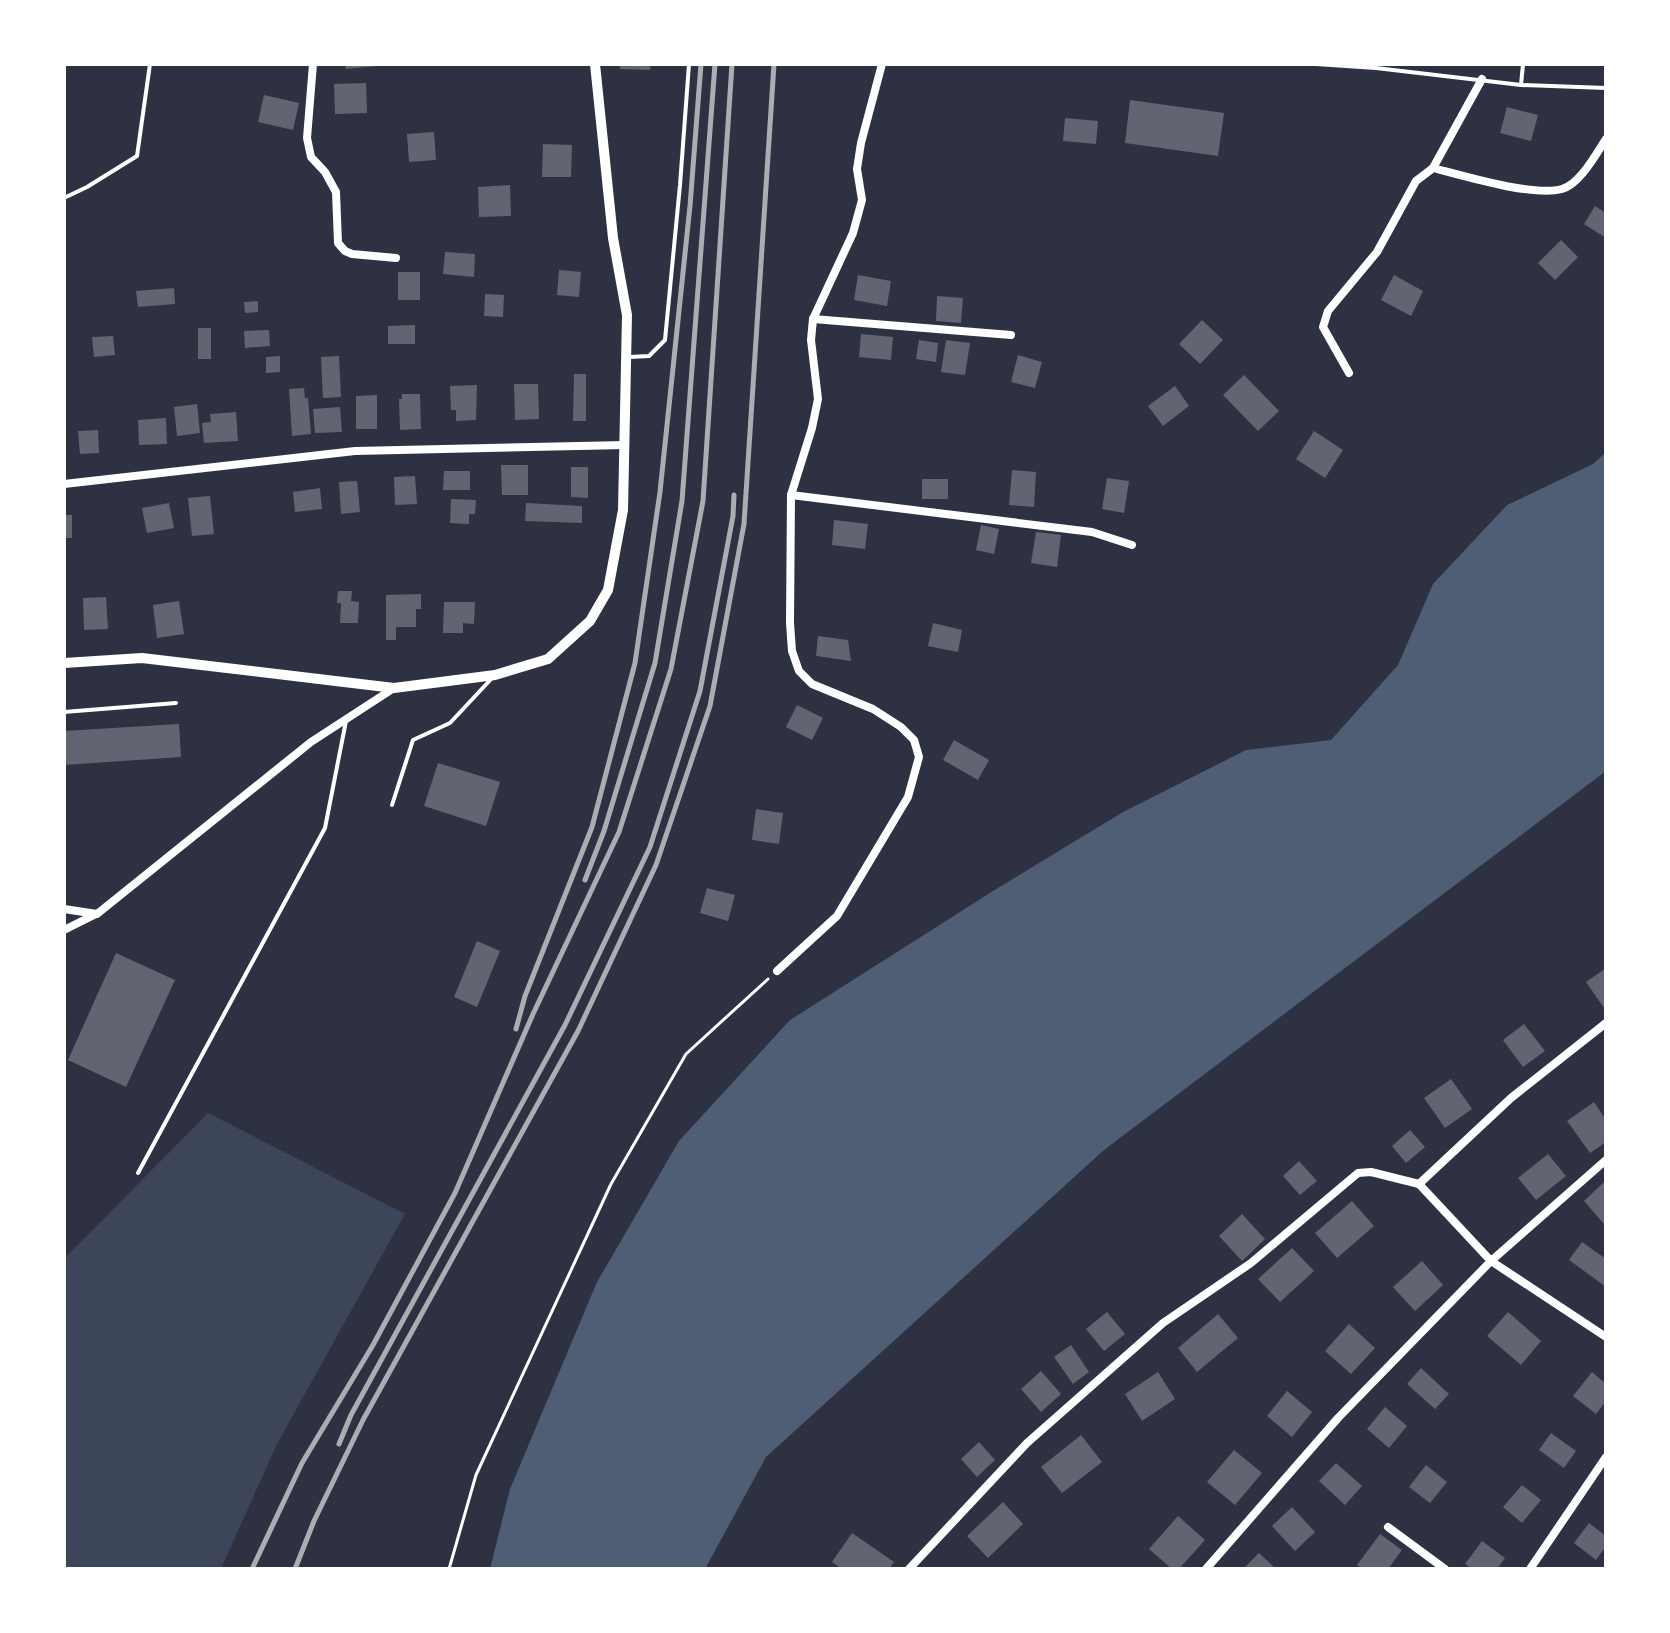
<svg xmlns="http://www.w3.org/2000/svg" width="1670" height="1633" viewBox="0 0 1670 1633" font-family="'Source Sans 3',sans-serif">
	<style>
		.green { fill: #3c4559 }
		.water { fill: #4f5d75 }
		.building { fill: #626471 }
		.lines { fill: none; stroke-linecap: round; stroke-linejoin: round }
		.path { stroke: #fff; stroke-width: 3 }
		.service { stroke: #fff; stroke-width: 4 }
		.minor { stroke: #fff; stroke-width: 8 }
		.tertiary { stroke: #fff; stroke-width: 10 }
		.rail { stroke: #abadb3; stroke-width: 5 }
	</style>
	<rect width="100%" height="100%" fill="#2d3142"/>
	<polygon class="green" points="208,1113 405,1214 276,1446 221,1569 64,1569 64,1259"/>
	<polygon class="water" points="1606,452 1606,771 1104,1150 766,1457 705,1569 490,1569 510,1489 597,1282 679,1141 790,1020 993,891 1123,812 1246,750 1331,740 1398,665 1433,584 1507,505 1593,464"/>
	<g class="building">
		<polygon points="345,64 378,64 378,66 346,69"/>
		<polygon points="620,64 651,64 650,70 620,69"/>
		<polygon points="366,83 367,113 335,114 334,84"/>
		<polygon points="264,95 299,103 293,130 258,122"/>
		<polygon points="1130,100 1224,113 1218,156 1125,143"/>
		<polygon points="1507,107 1538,115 1531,141 1500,133"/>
		<polygon points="1065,118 1098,121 1096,144 1063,141"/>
		<polygon points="434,132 436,160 409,162 407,134"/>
		<polygon points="543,144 572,145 571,177 542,177"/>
		<polygon points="510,185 511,216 479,217 478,187"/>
		<polygon points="1595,206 1606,213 1606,238 1584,224"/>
		<polygon points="1561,240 1578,257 1555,280 1538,263"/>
		<polygon points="445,252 475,254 474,277 443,274"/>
		<polygon points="559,270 581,272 579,297 557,295"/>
		<rect x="398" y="272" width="22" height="28"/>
		<polygon points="858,275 891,281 887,306 854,300"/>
		<polygon points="1394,275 1423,291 1411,316 1381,300"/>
		<polygon points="174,288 175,304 138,307 136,291"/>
		<polygon points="485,294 504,295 503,317 484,316"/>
		<polygon points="937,296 963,298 961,323 936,321"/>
		<polygon points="258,301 258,312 245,313 244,302"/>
		<polygon points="1202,320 1223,340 1200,364 1179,344"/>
		<polygon points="415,325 415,344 388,344 388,326"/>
		<rect x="198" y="328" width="13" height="31"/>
		<polygon points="269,330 270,346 245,348 244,331"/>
		<polygon points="861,334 893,337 891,360 859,357"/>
		<polygon points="113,336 115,355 94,357 92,337"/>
		<polygon points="919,340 938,343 936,362 916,359"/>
		<polygon points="946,340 970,343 965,375 941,372"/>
		<polygon points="1018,355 1042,362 1035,388 1011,382"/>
		<polygon points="280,356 280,372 266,373 266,357"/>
		<polygon points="339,356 341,397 323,398 321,357"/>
		<polygon points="574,374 586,374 586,421 573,421"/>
		<polygon points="1244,375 1279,411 1258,431 1223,395"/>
		<polygon points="514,384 538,384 539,419 515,420"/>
		<polygon points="477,385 476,420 456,421 456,410 451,410 450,386"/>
		<polygon points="1175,386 1189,406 1163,426 1148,406"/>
		<polygon points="304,388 305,398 308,398 311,434 292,436 289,389"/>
		<polygon points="402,394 420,394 421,429 400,430 399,399 402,399"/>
		<polygon points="377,395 377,429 356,429 356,396"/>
		<polygon points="197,404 200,433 177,436 174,407"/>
		<polygon points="340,407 342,432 315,433 313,409"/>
		<polygon points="236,412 238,441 204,443 202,423 211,422 210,414"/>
		<polygon points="166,418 167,444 139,445 138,420"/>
		<polygon points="98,430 99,453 80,454 78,431"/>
		<polygon points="1314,431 1343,450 1325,478 1296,459"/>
		<polygon points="501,465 528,465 528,495 502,495"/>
		<polygon points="571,467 588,467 588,498 571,497"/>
		<polygon points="1012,470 1036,472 1034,507 1009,505"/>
		<polygon points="444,471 470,471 470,490 443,490"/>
		<polygon points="415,476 417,504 395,505 394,477"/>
		<polygon points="1107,478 1129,481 1124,513 1102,509"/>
		<rect x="922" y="479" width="26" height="20"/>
		<polygon points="357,481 360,512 341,514 339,482"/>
		<polygon points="320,488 322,509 295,512 293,492"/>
		<polygon points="210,496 214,534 192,536 188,498"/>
		<polygon points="451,499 476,500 475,514 469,514 469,524 450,523"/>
		<polygon points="169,503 174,528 147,533 142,508"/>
		<polygon points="526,503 582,506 582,523 525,521"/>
		<rect x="64" y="515" width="8" height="23"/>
		<polygon points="834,520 868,524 865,549 832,545"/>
		<polygon points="981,525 999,529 994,554 976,550"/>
		<polygon points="1036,532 1061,535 1057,567 1031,563"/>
		<polygon points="338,591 352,591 351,601 359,602 358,623 340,623 341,603 337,603"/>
		<polygon points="421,594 421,609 416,609 416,627 396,627 396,640 386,640 386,595"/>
		<polygon points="106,597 108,629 84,630 83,598"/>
		<polygon points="179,601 184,634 157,638 153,605"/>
		<polygon points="444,602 475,602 474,624 463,623 463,633 443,633"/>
		<polygon points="933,623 962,630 958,652 928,646"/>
		<polygon points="818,636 848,640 851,661 816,656"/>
		<polygon points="797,705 823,718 812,740 786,727"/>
		<polygon points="179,724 181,757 64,765 64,731"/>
		<polygon points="954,740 989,760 978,780 943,760"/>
		<polygon points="438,763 500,782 486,826 424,806"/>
		<polygon points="756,809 783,813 779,844 752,840"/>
		<polygon points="707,888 735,895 728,921 700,913"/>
		<polygon points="477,941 500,951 477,1007 454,997"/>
		<polygon points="116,953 175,980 126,1087 68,1060"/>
		<polygon points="1606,968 1606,1006 1604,1008 1586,982"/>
		<polygon points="1524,1024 1545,1051 1523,1067 1503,1040"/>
		<polygon points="1451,1079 1472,1109 1445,1128 1424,1098"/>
		<polygon points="1594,1102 1606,1120 1606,1142 1590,1153 1567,1121"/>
		<polygon points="1410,1130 1425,1147 1406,1163 1392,1146"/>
		<polygon points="1548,1154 1566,1176 1536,1200 1518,1178"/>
		<polygon points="1299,1161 1317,1181 1300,1195 1283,1176"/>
		<polygon points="1604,1182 1606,1184 1606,1222 1604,1224 1584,1201"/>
		<polygon points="1352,1201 1374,1226 1337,1258 1315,1233"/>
		<polygon points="1242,1214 1265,1239 1242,1261 1219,1236"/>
		<polygon points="1582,1242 1606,1259 1606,1287 1569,1260"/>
		<polygon points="1292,1248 1314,1271 1280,1302 1258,1279"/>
		<polygon points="1422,1261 1443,1285 1415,1311 1393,1287"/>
		<polygon points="1107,1312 1125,1334 1104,1351 1086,1329"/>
		<polygon points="1508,1312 1541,1341 1521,1365 1487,1336"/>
		<polygon points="1218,1314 1238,1338 1197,1372 1178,1348"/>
		<polygon points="1349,1324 1375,1348 1351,1374 1325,1351"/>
		<polygon points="1071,1345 1089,1372 1073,1384 1054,1357"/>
		<polygon points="1421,1368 1449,1394 1435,1409 1407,1384"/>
		<polygon points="1041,1371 1061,1394 1041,1412 1021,1389"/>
		<polygon points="1158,1372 1175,1399 1142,1421 1125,1394"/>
		<polygon points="1592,1372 1606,1384 1606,1401 1596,1414 1573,1396"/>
		<polygon points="1287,1391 1312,1412 1292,1437 1267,1416"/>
		<polygon points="1385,1407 1407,1426 1389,1448 1367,1429"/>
		<polygon points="1551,1433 1576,1451 1564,1468 1539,1450"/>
		<polygon points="1081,1435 1102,1462 1062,1493 1041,1467"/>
		<polygon points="979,1442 995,1460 977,1477 961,1459"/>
		<polygon points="1234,1450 1262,1473 1235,1505 1207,1482"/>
		<polygon points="1336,1463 1362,1486 1345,1505 1319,1481"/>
		<polygon points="1426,1465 1447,1482 1430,1503 1409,1487"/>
		<polygon points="1522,1485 1541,1500 1522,1523 1503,1507"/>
		<polygon points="1003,1502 1023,1524 988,1558 967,1536"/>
		<polygon points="1292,1507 1315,1532 1295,1551 1272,1526"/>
		<polygon points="1178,1516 1205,1540 1179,1569 1172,1569 1149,1549"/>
		<polygon points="1589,1523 1606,1536 1606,1546 1596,1560 1574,1543"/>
		<polygon points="852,1533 894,1562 889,1569 842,1569 832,1562"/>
		<polygon points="1380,1534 1402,1550 1388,1569 1362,1569 1357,1565"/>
		<polygon points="1482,1541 1505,1558 1497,1569 1473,1569 1465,1564"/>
		<polygon points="1259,1553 1276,1569 1243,1569"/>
	</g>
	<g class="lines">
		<polyline class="path" points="449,1569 476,1475 611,1184 686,1054 768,979"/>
		<g class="service">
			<polyline points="1316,64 1376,68 1521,85 1606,88"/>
			<polyline points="1521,85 1523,64"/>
			<polyline points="64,198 87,187 137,156 150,64"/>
			<polyline points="629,357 649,356 665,340 680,185 689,64"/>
			<polyline points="64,712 176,703"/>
			<polyline points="392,805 413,740 450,723 493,677"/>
			<polyline points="138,1173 325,828 346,721"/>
		</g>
		<g class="minor">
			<polyline points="313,64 307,138 311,157 325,172 336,192 338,243 345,251 352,254 396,258"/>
			<polyline points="1433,168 1482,79"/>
			<polyline points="813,319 1011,335"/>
			<path d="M1349 373 1323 327 1328 311 1377 252 1416 181 1433 168C1464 176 1533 197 1562 189 1580 184 1596 154 1606 139"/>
			<polyline points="64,484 355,451 625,445"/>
			<polyline points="791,495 1092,532 1132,545"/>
			<polyline points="64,909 97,914 311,742 394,688"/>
			<polyline points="64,930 96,914"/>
			<polyline points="777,971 837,916 908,797 919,757 914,740 901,727 873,709 812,684 799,671 792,651 790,623 791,495 812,428 818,399 811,340 813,319 853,233 862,200 857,169 861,143 882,64"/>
			<polyline points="1419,1184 1511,1098 1606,1023"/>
			<polyline points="1419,1184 1491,1261 1606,1337"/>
			<polyline points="1388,1527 1445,1569"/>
			<polyline points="909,1569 1027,1443 1163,1323 1251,1263 1358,1173 1371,1172 1419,1184"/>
			<polyline points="1206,1569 1338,1418 1491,1261 1606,1160"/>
			<polyline points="1530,1569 1606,1457"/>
		</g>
		<polyline class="tertiary" points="64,663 142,658 394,688 495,675 548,659 590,621 608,590 623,510 627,315 613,238 595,64"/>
		<g class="rail">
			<polyline points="585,880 604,831 655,663 682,501 715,64"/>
			<polyline points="516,1029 525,996 592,827 635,663 660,492 690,206 701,64"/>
			<polyline points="339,1444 351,1415 565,1025 650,847 700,691 733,516 734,495"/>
			<polyline points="252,1569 302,1463 373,1345 455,1193 533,1014 619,832 671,669 703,501 732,64"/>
			<polyline points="295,1569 314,1521 363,1420 578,1031 656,865 710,706 744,524 774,64"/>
		</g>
	</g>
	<rect width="1670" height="1633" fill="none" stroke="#ffffff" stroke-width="132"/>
</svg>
